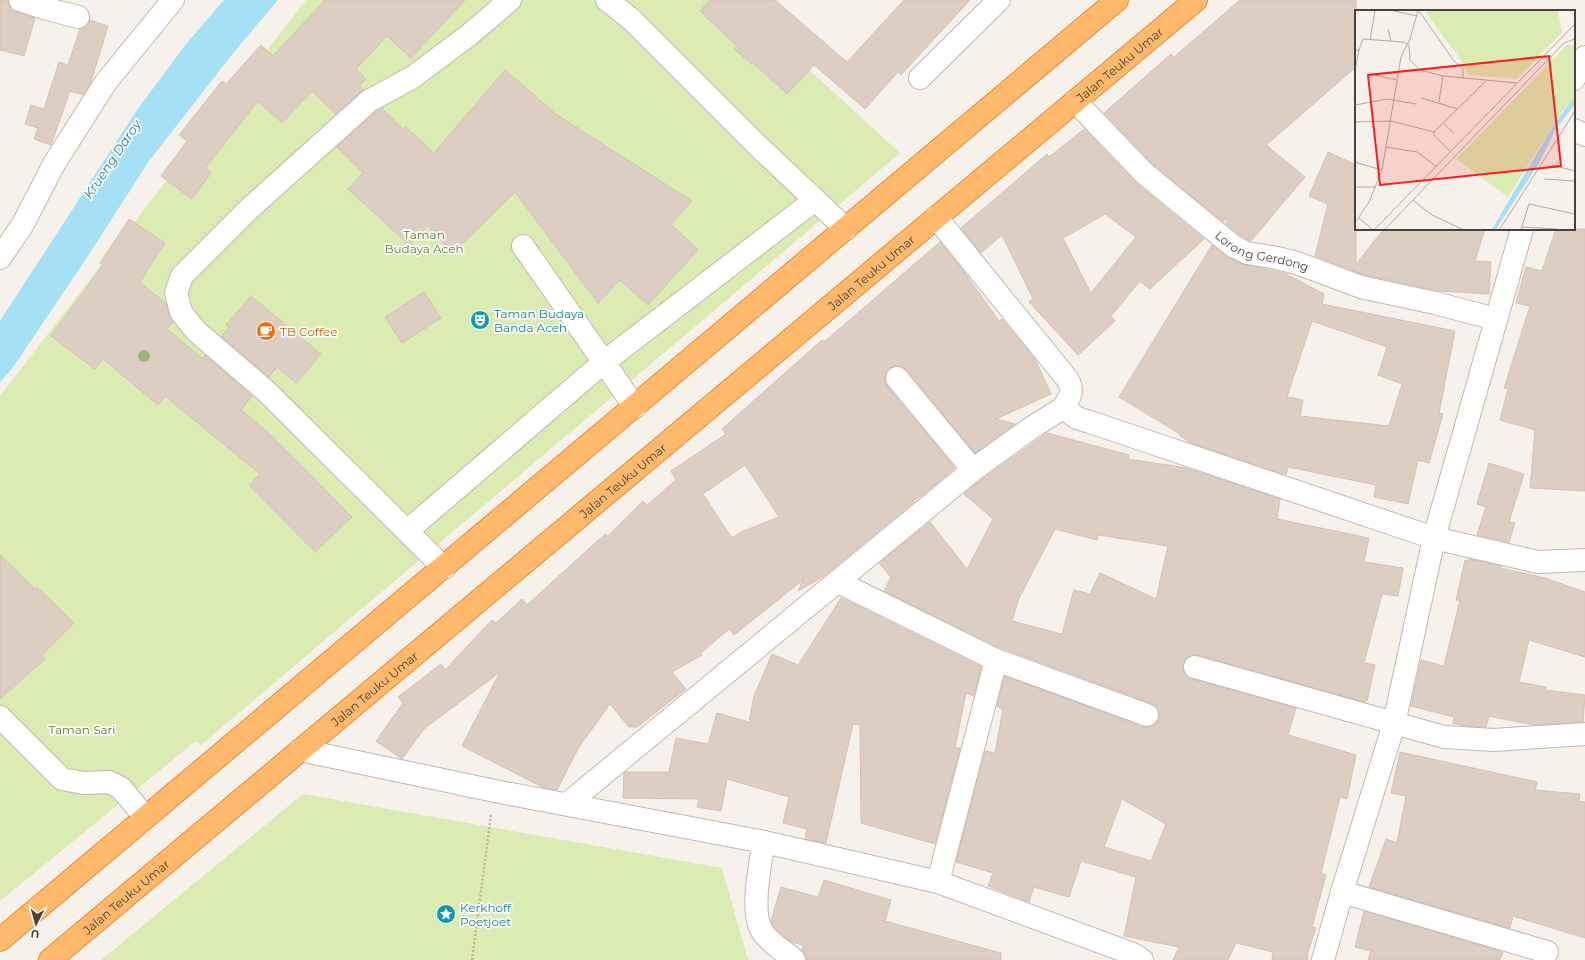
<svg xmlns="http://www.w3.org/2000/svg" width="1585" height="960" viewBox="0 0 1585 960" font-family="Montserrat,sans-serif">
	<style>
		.green { fill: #daecb2 }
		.water { fill: #a5e0f5 }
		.building { fill: #dccec3; stroke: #d4c2b2; fill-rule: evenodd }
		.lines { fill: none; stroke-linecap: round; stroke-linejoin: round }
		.minor-casing { stroke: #c3b8ad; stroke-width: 24 }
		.highway-casing { stroke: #e78b34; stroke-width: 24 }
		.path { stroke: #c5b19d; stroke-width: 2.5; stroke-dasharray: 2 2; stroke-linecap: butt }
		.minor { stroke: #fff; stroke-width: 22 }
		.highway { stroke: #ffb96d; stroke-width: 22 }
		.tree { fill: #9eb47f }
		.labels { text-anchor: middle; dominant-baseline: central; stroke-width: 3.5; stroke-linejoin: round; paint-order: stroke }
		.street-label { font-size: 12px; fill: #4b4138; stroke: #fff }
		.park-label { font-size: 12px; fill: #568226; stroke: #fff }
		.culture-label { font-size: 12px; fill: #0d838f; stroke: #fff; text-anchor: start }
		.food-label { font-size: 12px; fill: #c56008; stroke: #fff; text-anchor: start }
		.water-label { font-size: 13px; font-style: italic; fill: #247b9d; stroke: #fff }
		.inset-road { fill: none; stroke: #b2aba3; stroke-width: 1 }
		.view { fill: #ff1b19; fill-opacity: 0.15; stroke: #ff1b19; stroke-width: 2 }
		.inset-edge { fill: none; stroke: #4b4138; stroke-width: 2 }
	</style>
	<rect width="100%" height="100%" fill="#f6f1eb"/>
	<g class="green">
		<polygon points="306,0 733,0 900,153 201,745 196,741 0,901 0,396"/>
		<polygon points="303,794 722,868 748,960 101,960"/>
	</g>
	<polygon class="water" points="224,0 278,0 234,52 149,161 86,259 11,370 0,382 0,321 137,110 186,44"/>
	<g class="building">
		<polygon points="0,0 8,0 11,9 16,12 35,18 24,56 0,50"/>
		<polygon points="325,0 465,0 411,58 387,36 356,69 366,79 359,86 364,90 336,114 312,91 282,123 258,101 205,168 211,173 192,199 161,176 187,141 179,135 222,81 226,84 261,45 273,56"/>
		<polygon points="710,0 775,0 847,62 904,0 970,0 901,75 898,72 865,109 814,65 787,94 753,63 752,64 734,49 737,46 700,11"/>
		<polygon points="1240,0 1356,0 1356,67 1266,145 1305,177 1251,241 1240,235 1225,223 1228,219 1227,218 1223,222 1153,164 1104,113 1171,54 1174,57"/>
		<polygon points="90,20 108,26 90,85 83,95 70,91 51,145 34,139 38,128 25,124 31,105 44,109 59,62 68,65 80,29 87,26"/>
		<polygon points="505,70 557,115 692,201 671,224 698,250 648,305 620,280 598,303 515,192 453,253 427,226 409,245 348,189 363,173 337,147 376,111 382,108 403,129 406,127 434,153"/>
		<path d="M1084 129 1136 183 1204 239 1150 289 1140 281 1111 316 1115 321 1078 355 1029 302 1033 299 1002 235 981 253 961 228 1047 154 1049 157ZM1105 214 1136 237 1091 293 1063 238Z"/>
		<polygon points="1328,152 1356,165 1356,264 1384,229 1485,229 1475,261 1491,262 1489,294 1440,291 1365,275 1315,256 1328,204 1309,196"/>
		<polygon points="129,219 165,243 140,282 166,304 169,315 173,322 167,329 203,359 205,355 252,396 241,410 271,435 352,517 315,552 249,485 260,474 165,396 158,405 103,359 95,369 51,336 103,265 100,263"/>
		<polygon points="1556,229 1585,229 1585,491 1530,488 1535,430 1500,420 1508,389 1504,388 1530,306 1516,303 1526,267 1542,271"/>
		<path d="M940 242 962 269 999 321 1002 319 1035 359 1051 394 996 419 1015 424 975 453 907 370 901 366H895L889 368 885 374V380L887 386 955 468 925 493 913 501 914 502 824 576 798 591 803 580 734 635 729 629 701 653 702 655 672 672 686 689 637 727H629L610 704 579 747 557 790 544 788 462 746 500 672 424 729 402 759 376 741 403 703 398 697 441 664 445 670 492 620 496 623 522 599 527 605 605 534 608 536 643 501 647 505 676 480 671 471 726 434 722 429 822 340 824 342ZM745 465 779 517 741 532 732 538 703 494Z"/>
		<path d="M1212 245 1227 257 1242 264 1284 273 1324 294 1322 304 1455 331 1439 413 1443 414 1429 463 1418 460 1408 504 1374 497 1376 485 1288 467 1286 475 1191 443 1179 435 1180 434 1119 397ZM1312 321 1387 347 1378 375 1402 384 1389 426 1300 416 1303 400 1287 397Z"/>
		<polygon points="424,292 441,318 402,343 385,317"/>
		<polygon points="251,296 321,354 296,383 277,367 269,377 221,336 229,328 226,325"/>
		<path d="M1047 433 1129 455 1128 459 1187 468 1280 499 1277 519 1369 538 1364 562 1403 568 1398 596 1382 594 1364 663 1375 665 1367 701H1361L1198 655H1192L1187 658 1183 664V670L1186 675 1192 679 1296 708 1288 735 1356 755 1347 799 1340 797 1321 873 1326 875 1312 927 1316 928 1308 952 1307 960H1272L1273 952 1236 943 1228 960H1173L1179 947 1124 936 1136 877 1081 861 1069 897 1034 887 1029 902 988 886 993 873 956 862 985 751 995 753 1003 709 997 706 1005 676 1143 727H1149L1155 725 1159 719V713L1157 707 1151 703 1001 648 884 591 891 577 879 563 930 522 967 569 993 519 964 494 981 480ZM1055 529 1097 540 1098 535 1168 546 1156 599 1100 573 1090 594 1074 590 1062 634 1012 621 1019 598ZM1122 799 1166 824 1151 861 1104 847Z"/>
		<polygon points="1489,463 1524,474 1509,522 1515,523 1509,542 1477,535 1486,507 1477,504"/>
		<polygon points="0,555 35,589 37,587 74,623 42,655 45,659 0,699"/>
		<polygon points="1469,559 1501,566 1500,568 1545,578 1585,592 1585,657 1529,640 1519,682 1546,687 1545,690 1585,695 1583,722 1533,725 1489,716 1486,727 1464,726 1453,723 1454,717 1411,706 1421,660 1444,666 1460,600 1456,600 1465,560 1468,561"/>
		<polygon points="841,598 981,667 974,696 966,693 955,748 960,748 935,844 861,823 860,725 853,724 826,843 805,839 807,829 783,823 789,797 727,779 721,811 697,807 699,799 623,798 624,773 626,772 669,772 676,738 708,744 717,713 749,722 754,696 772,654 798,665"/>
		<polygon points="1400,752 1537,782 1535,790 1580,794 1579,801 1585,802 1585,938 1513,916 1510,928 1369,887 1386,839 1397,843 1406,796 1391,793"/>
		<polygon points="824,880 891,900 885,921 1001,953 1001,960 806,960 806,956 802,950 803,945 792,942 785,937 775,928 771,921 781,887 818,897"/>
		<polygon points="1364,911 1503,952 1500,960 1368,960 1371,951 1355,947"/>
	</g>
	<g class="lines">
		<defs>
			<g id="minor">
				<polyline points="20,0 44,8 78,17"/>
				<polyline points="607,0 632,20 757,145 846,229"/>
				<polyline points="920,78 999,0"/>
				<polyline points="1574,79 1585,57"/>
				<path id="s1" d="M1075 101 1144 173 1233 246 1247 253 1277 258 1297 263 1361 287 1435 303 1496 319"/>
				<polyline points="1574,130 1585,135"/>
				<path d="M936 217 1068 380C1074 392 1070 397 1063 408"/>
				<polyline points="523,246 635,407"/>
				<polyline points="0,258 23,224 54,164 106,82 173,0"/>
				<polyline points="897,378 973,470"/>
				<polyline points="407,531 604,362 815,200"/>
				<polyline points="444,568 266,391 196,331 181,312 176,293 182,276 249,209 369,101 413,77 469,35 510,0"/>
				<polyline points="838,582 996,660 1147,715"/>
				<polyline points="1195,667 1444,737 1494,740 1585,734"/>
				<polyline points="0,717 62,779 84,783 109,782 121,788 145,817"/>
				<polyline points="300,750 495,791 764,842 938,882 1133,954 1142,960"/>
				<polyline points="567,804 973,470 1031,428 1063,408 1077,418 1090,422 1434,538 1538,562 1585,560"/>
				<path d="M764 842C760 864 750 912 762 931 770 944 784 950 794 960"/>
				<polyline points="938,882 996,660"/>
				<polyline points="1342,892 1547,952"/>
				<polyline points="1323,960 1342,892 1394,724 1434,538 1522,229"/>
			</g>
			<g id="highway">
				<polyline points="0,940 1117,0"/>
				<path id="s2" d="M50 960 1196 0"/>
			</g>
		</defs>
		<use href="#minor" class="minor-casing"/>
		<use href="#highway" class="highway-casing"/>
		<polyline class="path" points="472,960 491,815"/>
		<use href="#minor" class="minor"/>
		<use href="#highway" class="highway"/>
	</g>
	<circle class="tree" cx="144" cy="356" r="6"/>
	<defs>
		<symbol id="theatre-disc" viewBox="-11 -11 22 22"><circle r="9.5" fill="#0f9aa8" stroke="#fff"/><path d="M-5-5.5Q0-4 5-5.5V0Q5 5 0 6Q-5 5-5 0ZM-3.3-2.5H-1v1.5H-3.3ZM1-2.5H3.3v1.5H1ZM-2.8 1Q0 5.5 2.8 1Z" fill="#fff"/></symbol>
		<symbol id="cafe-disc" viewBox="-11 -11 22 22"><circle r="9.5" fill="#e8710a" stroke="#fff"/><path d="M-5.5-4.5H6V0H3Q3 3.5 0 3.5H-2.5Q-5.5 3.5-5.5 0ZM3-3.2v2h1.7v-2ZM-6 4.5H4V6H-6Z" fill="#fff"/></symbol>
		<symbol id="sight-disc" viewBox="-11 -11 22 22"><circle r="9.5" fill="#0f9aa8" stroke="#fff"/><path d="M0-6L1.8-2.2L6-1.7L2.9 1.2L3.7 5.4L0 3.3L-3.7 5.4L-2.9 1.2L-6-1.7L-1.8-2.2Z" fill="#fff"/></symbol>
	</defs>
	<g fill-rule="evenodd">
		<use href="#theatre-disc" x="469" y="309" width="22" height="22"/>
		<use href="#cafe-disc" x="255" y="320" width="22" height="22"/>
		<use href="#sight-disc" x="435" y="903" width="22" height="22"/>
	</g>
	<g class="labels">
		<g class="street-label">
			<text stroke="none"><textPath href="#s2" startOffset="1395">Jalan Teuku Umar</textPath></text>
			<text stroke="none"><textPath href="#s1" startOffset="244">Lorong Gerdong</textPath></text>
			<text stroke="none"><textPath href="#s2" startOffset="1071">Jalan Teuku Umar</textPath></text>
			<text stroke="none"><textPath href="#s2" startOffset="747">Jalan Teuku Umar</textPath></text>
			<text stroke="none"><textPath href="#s2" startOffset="423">Jalan Teuku Umar</textPath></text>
			<text stroke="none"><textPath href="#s2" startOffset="99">Jalan Teuku Umar</textPath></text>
		</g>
		<g class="park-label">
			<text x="424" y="234">Taman<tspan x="424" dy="14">Budaya Aceh</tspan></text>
			<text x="82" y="729">Taman Sari</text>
		</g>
		<g class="culture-label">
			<text x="494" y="313">Taman Budaya<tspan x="494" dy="14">Banda Aceh</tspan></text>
			<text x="460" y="907">Kerkhoff<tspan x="460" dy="14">Poetjoet</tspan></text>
		</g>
		<g class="food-label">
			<text x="280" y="331">TB Coffee</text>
		</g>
		<g class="water-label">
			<text transform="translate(112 159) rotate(-56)">Krueng Daroy</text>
		</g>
	</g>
	<g transform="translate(1355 10)">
		<rect width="220" height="220" fill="#f6f1eb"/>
		<path d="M73 1H203L207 22 162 69 113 65 108 53 71 3ZM212 35H220V87L210 101 208 100 153 187 101 149Z" fill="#daecb2"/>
		<path d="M220 87V94L201 119 184 153 141 219H137L200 113Z" fill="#a5e0f5"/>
		<path class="inset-road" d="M39 1 62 6M64 1 99 51 108 59V69M33 19 36 31M15 30 20 1M0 40H4L8 29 48 32 54 35 55 50 65 60 88 66 162 73M0 60 4 40M18 65 42 70M0 83V131M66 88 103 99M84 92 88 66M0 95 32 89 61 94M0 112 36 111 79 122 131 71M89 114 99 123M79 122V125L96 142M31 137 62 142 82 157M0 152 27 160M197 155 220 161M189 169 220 171M0 177H21M58 190 77 205 107 219M4 208 17 219M0 213 14 192 27 160 46 47 55 29 63 1M167 217 202 219M20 219 220 14M30 219 209 33 220 29M145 219 220 101M166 219 174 194 220 204"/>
		<path class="view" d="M194 46 206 156 25 175 13 65Z"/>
		<rect width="220" height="220" class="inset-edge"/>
	</g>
	<g transform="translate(36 924) rotate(186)" stroke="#ffffff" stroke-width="3" paint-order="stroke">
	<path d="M0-3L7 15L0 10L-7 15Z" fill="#4b4138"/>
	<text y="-6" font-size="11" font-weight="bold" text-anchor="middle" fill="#4b4138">U</text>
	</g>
</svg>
